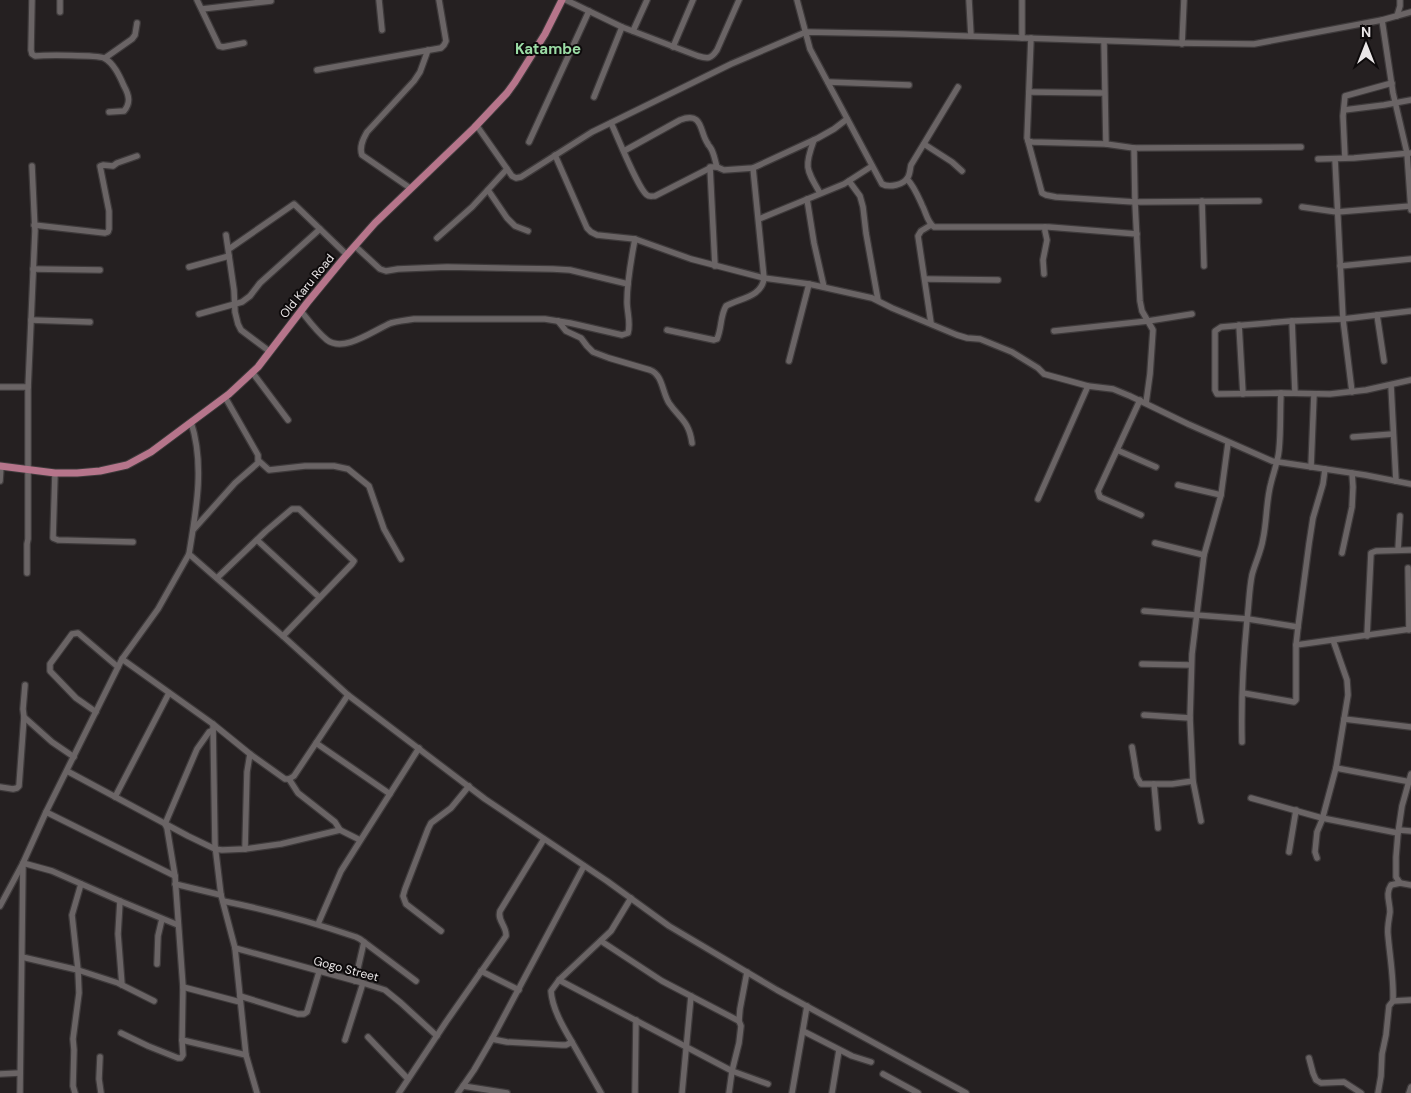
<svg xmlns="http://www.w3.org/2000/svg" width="1411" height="1093" viewBox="0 0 1411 1093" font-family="'DM Sans',sans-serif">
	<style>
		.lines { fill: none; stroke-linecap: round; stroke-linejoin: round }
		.minor-casing { stroke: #3e3a3b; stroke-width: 8 }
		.major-casing { stroke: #3e3a3b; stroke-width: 9 }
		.minor { stroke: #6a6465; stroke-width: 5.5 }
		.major { stroke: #b6758b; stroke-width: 7 }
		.labels { text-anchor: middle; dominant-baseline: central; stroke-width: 4; stroke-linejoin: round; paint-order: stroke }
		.street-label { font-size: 12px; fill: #eae6e7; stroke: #0d0a0b }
		.quarter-label { font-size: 15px; font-weight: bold; fill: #9bdca5; stroke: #0d0a0b }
	</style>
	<rect width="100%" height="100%" fill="#252021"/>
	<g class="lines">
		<defs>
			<g id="minor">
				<path d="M32 0 31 50 32 54 35 56C46 55 97 55 104 58 114 63 120 77 124 86 129 95 131 103 124 111L109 112"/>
				<polyline points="197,0 219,46 223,47 244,43"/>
				<polyline points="379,0 382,30"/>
				<path d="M566 0 622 27 698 56C708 59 711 59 717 50L739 0"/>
				<path d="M797 0 810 49 882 184C889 188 904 185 908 177 910 174 910 169 911 165L958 87"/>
				<polyline points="969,0 971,36"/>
				<polyline points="202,9 271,1"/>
				<polyline points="60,12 60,0"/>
				<polyline points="1397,16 1400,6 1400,0"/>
				<polyline points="1382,20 1393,93 1407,153 1411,210"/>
				<polyline points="633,31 647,0"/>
				<polyline points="1022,38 1022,0"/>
				<polyline points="1031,38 1027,138 1028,141 1032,142 1106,144"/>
				<polyline points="1104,41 1106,144 1134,148 1301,147"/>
				<polyline points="1182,44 1184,0"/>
				<polyline points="673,47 693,0"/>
				<polyline points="105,58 132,39 135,35 137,23"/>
				<polyline points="317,70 441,48 444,45 446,41 439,0"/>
				<polyline points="828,82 909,85"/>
				<polyline points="1029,92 1104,93"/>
				<polyline points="594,97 622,27"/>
				<polyline points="1344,110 1384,105 1411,100"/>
				<path d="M611 123C617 135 638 189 647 195 649 197 652 196 655 196L712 167H717L724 170 753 168 818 138 834 129 847 119"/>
				<polyline points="477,126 512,176 516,178 521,177 592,132 731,64 806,32 903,34 1176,43 1254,44 1382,20 1411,12"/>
				<path d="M814 140C804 167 806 169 820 193"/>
				<polyline points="1028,141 1042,193 1046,195 1056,197 1135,202 1259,201"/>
				<polyline points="529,142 589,11"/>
				<polyline points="924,144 952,162 962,171"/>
				<polyline points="1134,148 1135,202 1140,301 1142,311 1153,330 1150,374 1146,403"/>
				<path d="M624 151 680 120C704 111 699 132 708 144 708 146 710 146 710 147 714 152 715 161 717 167"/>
				<polyline points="555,155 587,228 591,232 597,235 635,239 691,259 764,278 809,284 872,298 892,308 957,335 967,338 980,339 1012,352 1038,368 1044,374 1088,386 1113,389 1130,396 1188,424 1272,461 1365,475 1411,484"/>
				<polyline points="1345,158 1343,116 1345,96 1392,83"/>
				<polyline points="1318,159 1354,158 1411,153"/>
				<polyline points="1335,159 1343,319 1352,392"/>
				<polyline points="710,167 715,266"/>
				<path d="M907 179C914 186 918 196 922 205 926 212 927 222 934 227H1049L1137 234"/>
				<polyline points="849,181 860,196 863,207 866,233 878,300"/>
				<path d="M410 188 362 155C359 147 363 139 367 132L414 81 420 72 428 50"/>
				<polyline points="488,190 507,218 515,226 528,231"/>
				<polyline points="807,199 814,243 824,287"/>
				<polyline points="1202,201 1204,266"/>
				<polyline points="1302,207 1337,212 1411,206"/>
				<polyline points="759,219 844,184 872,166"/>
				<polyline points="34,225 105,233 108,232 109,229 109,211 100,166 103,165 113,166 117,163 137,156"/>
				<polyline points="226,235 234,290 235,312 238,324 241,330 269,351"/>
				<polyline points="437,238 472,207 507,169"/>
				<polyline points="355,246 380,269 386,271 398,269 447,267 553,269 570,270 628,284"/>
				<polyline points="229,249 294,204 347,255"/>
				<polyline points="1340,266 1411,259"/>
				<polyline points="189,267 229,256"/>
				<polyline points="33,269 100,270"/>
				<polyline points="1044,274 1043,260 1047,240 1045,231 1045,227"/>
				<polyline points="925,279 998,280"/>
				<path d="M301 311C309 321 317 332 327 340 344 353 374 330 391 323 399 321 406 320 414 319H545L570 323 622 335 628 333C631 323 627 312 627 302 627 280 631 260 635 239"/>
				<polyline points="1411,311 1343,319 1292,321 1221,327 1215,331 1215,390 1217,394 1281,393 1330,394 1366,390 1411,380"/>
				<polyline points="199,314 242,302 250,296 260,283 320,229"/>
				<polyline points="1377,315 1384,361"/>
				<polyline points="31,320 90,322"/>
				<path d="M558 321 566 331 581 338 587 346 593 352 609 358 650 370C663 375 662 392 669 403 680 419 689 421 692 443"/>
				<polyline points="1292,321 1295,393"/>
				<polyline points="931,323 918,236 921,231 931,225"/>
				<polyline points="1239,325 1243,394"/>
				<path d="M667 330 714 340 717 339C722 328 720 316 726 306 740 298 762 297 764 278L753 168"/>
				<polyline points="1054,331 1148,321 1192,314"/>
				<polyline points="789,361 809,284"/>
				<polyline points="252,372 288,420"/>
				<polyline points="1391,385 1396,481"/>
				<polyline points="0,387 28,387"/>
				<polyline points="1140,400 1098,491 1100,497 1141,515"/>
				<path d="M191 422C205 465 196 511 189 554L285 638 348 695 485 799 607 881 669 926 777 990 966 1093"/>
				<polyline points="1353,437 1393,434"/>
				<polyline points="1117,450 1156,467"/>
				<polyline points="259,461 269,470 305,466 334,466 348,469 369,486 384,529 401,559"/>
				<polyline points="1311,467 1314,394"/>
				<polyline points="55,473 53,538 58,540 133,542"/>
				<polyline points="0,481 1,466"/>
				<polyline points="1178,485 1221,495"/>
				<polyline points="1038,499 1088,386"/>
				<polyline points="194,529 235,483 258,463 258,455 225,397"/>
				<polyline points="257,540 319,597"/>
				<polyline points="1155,543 1204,555"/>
				<polyline points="1398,550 1400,516"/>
				<polyline points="1342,553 1352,507 1353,487 1352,473"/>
				<polyline points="1408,568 1409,630"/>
				<polyline points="27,573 27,544 28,539 28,389 35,231 32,166"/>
				<polyline points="217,578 266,531 292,509 299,509 354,561 352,564 283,636"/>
				<polyline points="1144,611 1248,619 1298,627"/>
				<polyline points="1367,636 1371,553 1376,551 1411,550"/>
				<polyline points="1296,645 1411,629"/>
				<polyline points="122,659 213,724 215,845 221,895 235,948 246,1055 257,1093"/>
				<polyline points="1142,664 1191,665"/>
				<polyline points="25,685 23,709 24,717 52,742 74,757"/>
				<polyline points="1243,693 1294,702 1296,700 1296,645 1298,627 1309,544 1313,518 1323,484 1325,469"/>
				<polyline points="96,712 76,698 50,671 50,664 72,634 78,633 118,667"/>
				<polyline points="1144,715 1190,718"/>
				<polyline points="1344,719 1411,727"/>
				<polyline points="213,724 250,754 285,779 289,779 294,776 348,695"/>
				<path d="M1242 742C1241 701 1243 661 1247 620 1249 605 1249 590 1252 575 1255 563 1261 552 1263 539 1267 521 1266 501 1271 483 1274 471 1278 461 1279 450 1281 431 1280 412 1281 393"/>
				<polyline points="316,743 390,794"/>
				<polyline points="1132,747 1137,777 1141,784 1172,784 1193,781"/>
				<polyline points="1336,768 1411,782"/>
				<polyline points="67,771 188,836 215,849 222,850 245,849 281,844 340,830"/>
				<polyline points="1411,774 1402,806 1398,833 1396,857 1396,877 1400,883 1411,885"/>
				<polyline points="289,779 298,793 335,822 340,830 360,840"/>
				<polyline points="1154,784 1158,828"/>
				<polyline points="0,787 13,789 17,788 19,786 24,717"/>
				<polyline points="115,797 169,693"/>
				<polyline points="1251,798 1322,818 1398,833"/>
				<polyline points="46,812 175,876"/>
				<polyline points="1201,821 1193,781 1190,718 1192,654 1204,555 1221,495 1228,443"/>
				<polyline points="1399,830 1411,831"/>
				<polyline points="245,849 247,772 250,754"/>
				<polyline points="1289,852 1296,810"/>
				<polyline points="1317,858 1315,852 1317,832 1322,820 1336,768 1348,695 1347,680 1333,640"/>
				<polyline points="175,884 221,895"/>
				<polyline points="120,901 118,934 122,985"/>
				<path d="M223 901C268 910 312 922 356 937L360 939 416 981"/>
				<polyline points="0,906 23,863 46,812 122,659 158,609 189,554"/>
				<polyline points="318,924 341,871 419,748"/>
				<polyline points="441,931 406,904 403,896 405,889 428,829 431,823 451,808 469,786"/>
				<polyline points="601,941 662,981 739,1021"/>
				<polyline points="235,948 363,983 385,990 401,1003 437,1036"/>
				<polyline points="22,957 78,970 118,983 154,1001"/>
				<polyline points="157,964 158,936 162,919"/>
				<polyline points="481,971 519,990"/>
				<polyline points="559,980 732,1071 768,1084"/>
				<polyline points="355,981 364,942"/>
				<polyline points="183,987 240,1002"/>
				<polyline points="240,996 298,1014 304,1014 307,1012 319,972"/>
				<path d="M1393 1001C1394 979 1390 958 1388 935 1387 927 1389 920 1390 912 1390 902 1385 894 1391 885L1400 883"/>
				<polyline points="803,1031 852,1056 871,1062"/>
				<polyline points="121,1033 148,1046 178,1058 181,1058 183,1055 182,1040 183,987 175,876 167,828 165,824 197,749 209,732 213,730"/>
				<polyline points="368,1037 408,1079"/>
				<path d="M492 1039 507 1042 562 1045H566L572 1042C563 1027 552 1008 551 991L559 980 611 931 631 898"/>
				<polyline points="182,1040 246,1055"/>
				<polyline points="345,1040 363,983"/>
				<polyline points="572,1042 601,1093"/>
				<polyline points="100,1057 99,1079 101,1093"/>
				<polyline points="1309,1058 1313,1073 1316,1080 1321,1083 1344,1082 1361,1093"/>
				<polyline points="0,1074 20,1073"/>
				<polyline points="883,1074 918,1093"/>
				<polyline points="463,1086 507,1093"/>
				<polyline points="20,1093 23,863 52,871 120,901 178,925"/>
				<polyline points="75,1093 73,1086 74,1050 73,1039 79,993 78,970 72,915 81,884"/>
				<path d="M399 1093 446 1022 506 936C507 926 497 921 500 911L544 839"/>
				<polyline points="458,1093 474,1070 492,1039 584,866"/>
				<polyline points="635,1093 636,1020"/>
				<polyline points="682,1093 691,996"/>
				<polyline points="729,1093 732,1071 739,1043 741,1026 739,1021 740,1009 747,972"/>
				<polyline points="792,1093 807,1006"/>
				<polyline points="832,1093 839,1050"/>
				<polyline points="1378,1093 1381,1076 1382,1054 1386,1035 1389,1006 1393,1001 1411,1000"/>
				<polyline points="1409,1093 1411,1087"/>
			</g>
			<polyline id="major" points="0,466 55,473 77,473 100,471 127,465 151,452 229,394 258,367 307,303 344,258 375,223 474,128 507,93 515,82 545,34 562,0"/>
		</defs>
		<use href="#minor" class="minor-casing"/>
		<use href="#major" class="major-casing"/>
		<use href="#minor" class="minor"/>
		<use href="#major" class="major"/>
	</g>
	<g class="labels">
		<g class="street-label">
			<text transform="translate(307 286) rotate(-51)">Old Karu Road</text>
			<text transform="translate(346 969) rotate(15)">Gogo Street</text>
		</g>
		<g class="quarter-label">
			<text x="548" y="49">Katambe</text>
		</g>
	</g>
	<g transform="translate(1366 45)" stroke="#0d0a0b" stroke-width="4" paint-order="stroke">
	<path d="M0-4L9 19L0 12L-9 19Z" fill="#eae6e7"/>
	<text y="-8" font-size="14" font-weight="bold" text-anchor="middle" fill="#eae6e7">N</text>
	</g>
</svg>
